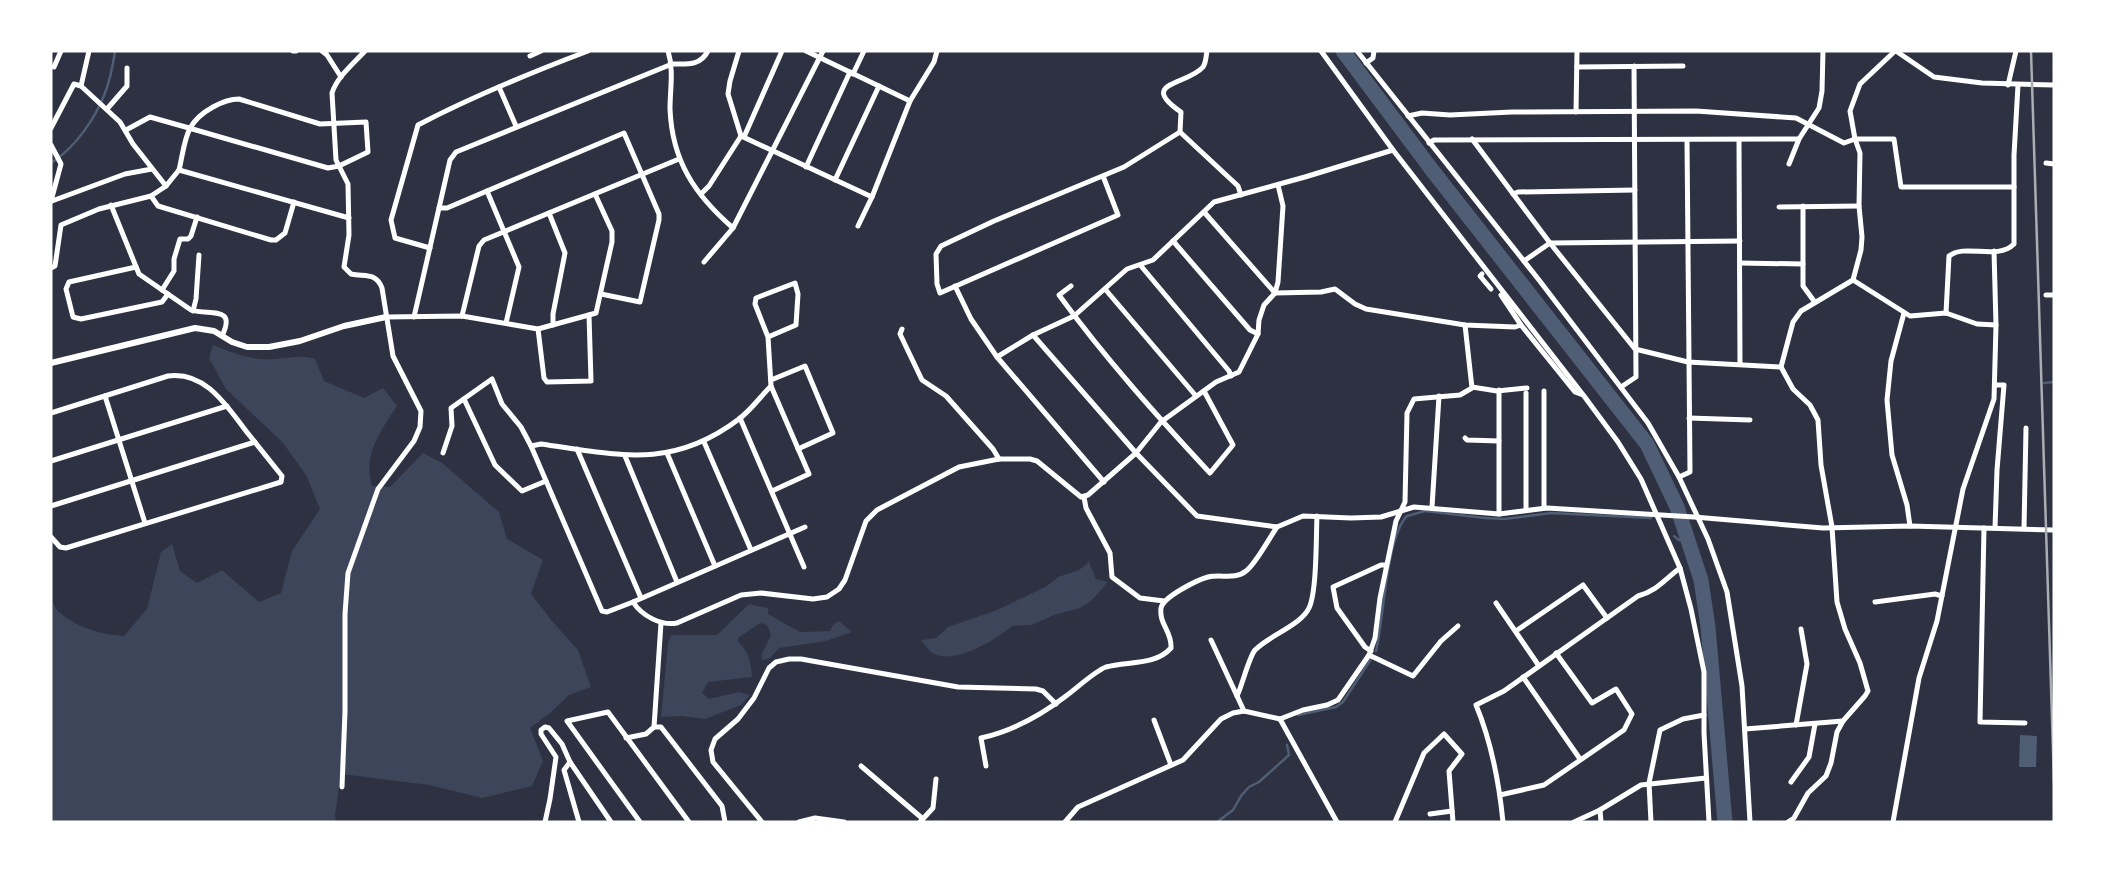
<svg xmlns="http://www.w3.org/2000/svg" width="2105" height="873" viewBox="0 0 2105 873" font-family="Jost,sans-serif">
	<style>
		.green { fill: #3c4559 }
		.water { fill: #4f5d75 }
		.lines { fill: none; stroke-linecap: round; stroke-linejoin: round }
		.stream { stroke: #4f5d75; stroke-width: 2.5 }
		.river { stroke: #4f5d75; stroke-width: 15 }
		.minor { stroke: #fff; stroke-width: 5 }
		.tertiary { stroke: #fff; stroke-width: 6 }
		.rail { stroke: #abadb3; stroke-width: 2.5 }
	</style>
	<rect width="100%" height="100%" fill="#2d3142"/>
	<g class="green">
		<path d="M213 345C228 351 245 358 261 359 280 361 297 353 315 359L324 381 364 398 383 388 397 406C380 432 363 454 372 486L390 487 423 453 442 463 499 512 507 539 543 560 531 594 552 621 578 650 591 687 569 695 550 713 530 728 543 761 532 786 482 798 429 785 341 774 335 815 336 822H51V598C53 602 55 609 59 612 76 627 102 635 124 636L147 609 161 552 172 544 180 571 197 583 222 570 259 602 281 593 292 551 320 509 306 475 283 443 226 389 209 358Z"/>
		<path d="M1088 560 1096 579 1108 582 1091 601 1080 608 1054 615 1032 625 1012 626C996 640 952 667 931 652 927 649 924 643 921 640L936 638 948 627 997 610 1047 586 1058 577 1079 570 1087 564Z"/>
		<path d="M749 604 768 608V614L800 632 830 631 833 625 839 621 852 632 826 641 779 648 770 658 763 660 761 656 771 635 767 625 760 623 738 638V642C749 651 751 664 752 677L708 682 702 693 709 699 739 692 750 695 741 705 705 719 682 716 661 717 668 643 671 635H717Z"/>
	</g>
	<polygon class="water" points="2020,735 2037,736 2036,767 2019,767"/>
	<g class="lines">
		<g class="stream">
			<path d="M51 163C75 148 95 119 105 93 110 80 113 65 115 51"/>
			<polyline points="2044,383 2054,382"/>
			<polyline points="1674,536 1679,540 1688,541"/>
			<path d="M1376 651C1384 619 1386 537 1407 516L1425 511 1485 518 1505 519 1551 513 1651 518"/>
			<polyline points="1298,715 1336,707 1343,702 1371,659"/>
			<polyline points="1217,822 1233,810 1241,796 1249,787 1259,782 1289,755 1287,745"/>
		</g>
		<polyline class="river" points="1343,51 1432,170 1647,444 1677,507 1701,580 1708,627 1725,822"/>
		<g class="minor">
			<polyline points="89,51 81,86 120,122 133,144 166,186 179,170 349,218"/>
			<polyline points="293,51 296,51"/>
			<polyline points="322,51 327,55 341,77"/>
			<path d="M668 51C674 70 670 89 670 109 672 161 695 195 733 228"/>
			<polyline points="806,51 910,101"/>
			<path d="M1207 51C1206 56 1206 63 1203 67 1188 85 1137 82 1181 112L1180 132 1238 186 1241 195"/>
			<polyline points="1321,51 1393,150 1584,396 1618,442 1641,479 1680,568 1691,609 1704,672 1704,733 1709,822"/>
			<polyline points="1357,51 1539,280 1648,423 1679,477 1708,539 1727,592 1742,686 1750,822"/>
			<polyline points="1896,51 1934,77 1982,83 2054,85"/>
			<polyline points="530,56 541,51"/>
			<polyline points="1366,63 1373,58 1374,51"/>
			<polyline points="54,67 61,51"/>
			<polyline points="1577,67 1683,66"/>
			<polyline points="853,74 864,51"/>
			<polyline points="2008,85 2016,51"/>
			<polyline points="499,87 516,126"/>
			<polyline points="107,109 127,86 127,68"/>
			<polyline points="1576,112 1577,51"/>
			<polyline points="1408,116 1422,113 1450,115 1512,112 1696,111 1796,118 1844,143 1855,139 1894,139 1901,187 2014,187"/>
			<polyline points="51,128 74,84 81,86"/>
			<path d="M126 130 150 117 189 128 328 168 339 166 368 152 366 122 320 124 239 99C229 99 222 102 213 107 184 123 186 140 179 170"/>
			<polyline points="741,136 872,197"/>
			<polyline points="744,137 782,51"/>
			<polyline points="1472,139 1550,243 1635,349 1688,362 1781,367"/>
			<polyline points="1739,140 1740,364"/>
			<polyline points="1429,143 1434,140 1799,139"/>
			<polyline points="51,145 61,164 51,201"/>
			<polyline points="2046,163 2054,164"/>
			<polyline points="1789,164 1799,139 1819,108 1822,91 1823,51"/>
			<polyline points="806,167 850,72"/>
			<polyline points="1103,176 1118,215 940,293 937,284 936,254 941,246 994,221 1124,167 1180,132"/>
			<polyline points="835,180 879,86"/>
			<polyline points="487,191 519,267 506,323"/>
			<polyline points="701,194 709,186 741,136 728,94 730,81 739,51"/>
			<polyline points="1513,194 1518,192 1635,190"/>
			<polyline points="151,196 158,206 271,240 276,240 285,233 294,202"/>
			<polyline points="52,201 125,174 152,169"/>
			<path d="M111 205 139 274 191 310C209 316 237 305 222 336"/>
			<polyline points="1803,206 1803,286 1814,301"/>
			<polyline points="1779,207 1859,206"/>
			<polyline points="439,208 447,208 624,133 659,214 659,220 640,302 601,294"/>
			<polyline points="1204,212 1275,293 1321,292 1335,289 1355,304 1366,309 1465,325 1515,327 1521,325"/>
			<polyline points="549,213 565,253 553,314 553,325"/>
			<polyline points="858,226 872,197 910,101 934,62 937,51"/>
			<polyline points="1173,241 1250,330 1258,334"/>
			<path d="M430 248 395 238 391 220 418 125C473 96 530 73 588 51"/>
			<polyline points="1524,261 1550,243 1740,241"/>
			<polyline points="704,262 733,228 823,51"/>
			<polyline points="1740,263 1803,264"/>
			<polyline points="1141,266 1229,371 1231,376"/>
			<polyline points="136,267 69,282 66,289 73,317 81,319 162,302 168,294"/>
			<polyline points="51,268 55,266 61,225 99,209 151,196 166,186"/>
			<polyline points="1482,274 1480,276 1491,289"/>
			<polyline points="1853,280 1910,316 1946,313 1977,324 1996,325"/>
			<polyline points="955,286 971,319 997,357 1104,482"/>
			<path d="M1071 286 1059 295C1105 358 1157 416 1210 473L1233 445 1204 391"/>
			<polyline points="1105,289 1196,396"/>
			<polyline points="162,290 174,271 174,259 180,239 188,239 191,236 197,217"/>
			<polyline points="1501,295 1521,325 1575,392 1583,395"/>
			<polyline points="2046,295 2054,295"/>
			<polyline points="193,311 196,299 199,255"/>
			<polyline points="1904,313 1891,361 1887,400 1892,455 1907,505 1910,526"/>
			<path d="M1946 313 1949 256C1965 243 1997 261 2014 244V155L2018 85"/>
			<polyline points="462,316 479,246 484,240 679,159"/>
			<polyline points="386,317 462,316 538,329 596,313 612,242 612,231 595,194"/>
			<path d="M414 317 450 160 456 152 672 64C688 64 700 66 708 51"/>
			<polyline points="538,329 544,378 547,382 591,381 589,315"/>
			<polyline points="902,329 900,334 922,380 946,396 993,449 999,459"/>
			<polyline points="1033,335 1136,453 1197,516 1277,527 1303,516 1351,518 1381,517 1414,507 1499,514 1547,508 1694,517 1823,528 1910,526 2054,530"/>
			<polyline points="997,357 1033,335 1074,316 1127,269 1153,260 1214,202 1305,177 1393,150"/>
			<polyline points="771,380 805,366 833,433 798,449"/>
			<polyline points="1995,385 2004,385 1997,470 1995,528"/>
			<polyline points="771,386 809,474 772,491"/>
			<polyline points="1472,387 1497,391 1527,388"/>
			<polyline points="1621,387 1636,377 1634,66"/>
			<polyline points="105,396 145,523"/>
			<polyline points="464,399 495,465 522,491 546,481"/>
			<path d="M51 413 168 376C205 371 226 405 246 431 258 446 270 461 282 476L281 482 66 548 60 547 51 537"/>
			<polyline points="740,418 804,567"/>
			<polyline points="1689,418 1750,420"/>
			<polyline points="1465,438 1467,440 1499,441"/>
			<polyline points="704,442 751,550"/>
			<path d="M531 446 541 444C618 455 672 470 739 419 751 410 761 396 771 386L768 337 755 304 756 298 795 283 798 294 796 325 768 337"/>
			<polyline points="577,449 641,598"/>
			<polyline points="443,453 452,426 451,408 492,379 502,404 521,427 531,446 602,611 607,612 633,602 805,527"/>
			<polyline points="667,453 715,566"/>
			<polyline points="625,456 677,582"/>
			<polyline points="51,461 227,406"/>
			<polyline points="1679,477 1690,472 1687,140"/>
			<polyline points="1084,497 1086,508 1110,553 1112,577 1140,598 1164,601"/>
			<polyline points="51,506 255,442"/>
			<polyline points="1432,507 1439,396"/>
			<polyline points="1544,508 1544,391"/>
			<polyline points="1526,510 1526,393"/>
			<polyline points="1499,514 1499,390"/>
			<polyline points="1984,528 1980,722 2025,723"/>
			<polyline points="2024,529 2026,428"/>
			<path d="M633 602C642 616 661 626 677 623L741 595 761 593 813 599 827 597 839 589 845 580 866 521 877 510 959 467 999 459H1030L1037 461 1081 497 1088 495 1136 453 1161 422 1216 382 1239 372 1258 334 1259 320 1264 305 1275 293 1278 282 1283 206 1278 185"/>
			<polyline points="1875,602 1935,594 1942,596"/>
			<polyline points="1496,603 1539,666"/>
			<polyline points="1516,631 1583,585 1607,618"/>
			<polyline points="1211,640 1244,711"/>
			<polyline points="1371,651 1365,647 1337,608 1333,587 1381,565 1386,565"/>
			<polyline points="1369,655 1413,676 1441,641 1458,626"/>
			<polyline points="1523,677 1580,759"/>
			<path d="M1237 696C1242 686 1249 657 1255 650 1270 635 1301 625 1309 608 1317 592 1316 536 1317 516"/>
			<polyline points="1280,719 1337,822"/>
			<polyline points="1154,720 1171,765"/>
			<polyline points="1796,725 1807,664 1801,629"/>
			<polyline points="654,727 661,727 722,806 725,822"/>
			<polyline points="1745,729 1843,721"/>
			<polyline points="626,738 646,734 654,727 661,623"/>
			<polyline points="570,762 564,770 579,822"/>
			<polyline points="861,766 923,819"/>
			<path d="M986 766 981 738C1012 731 1040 716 1066 696 1077 688 1095 671 1106 667 1127 661 1155 666 1171 648 1172 631 1159 625 1161 608 1163 597 1197 580 1208 577 1221 574 1235 580 1246 571 1255 565 1270 537 1277 527"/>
			<polyline points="1791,782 1809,757 1815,724"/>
			<path d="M342 787 345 712V614L348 573 378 489 414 441 420 427 421 411 393 356 382 288C376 272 365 277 351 274L344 267 349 235 348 184 336 160 332 93C337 77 353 64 365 51"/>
			<polyline points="1500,795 1544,785 1624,730 1632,714 1616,689 1592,703 1556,653"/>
			<polyline points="1600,810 1601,822"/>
			<polyline points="1430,814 1452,811"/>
			<polyline points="545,822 550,799 556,757 541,734 541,730 545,727 549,728 562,744 570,762 611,822"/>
			<polyline points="640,822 567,721 608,712 689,822"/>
			<polyline points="762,822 713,762 711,750 715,739 738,719 754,698 769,668 776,662 789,659 801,659 958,687 1036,689 1043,691 1056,704"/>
			<polyline points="799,822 815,818 844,822"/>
			<polyline points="920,822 933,808 936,779"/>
			<polyline points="1065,822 1078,807 1183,760 1221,719 1233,713 1244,711 1280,719 1303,710 1327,705 1338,700 1369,655 1375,638 1380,598 1396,521 1405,502 1407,413 1414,399 1460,395 1472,388 1465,325"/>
			<polyline points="1395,822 1424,753 1444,734 1462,754 1449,771 1453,822"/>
			<path d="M1503 822C1499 782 1491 741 1476 705L1504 691 1638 596C1657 591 1664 580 1680 568"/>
			<polyline points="1574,822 1600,810 1641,785 1706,778"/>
			<polyline points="1651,822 1649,783 1660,730 1683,719 1704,715"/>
			<polyline points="1788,822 1794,818 1808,793 1826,776 1831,763 1837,732 1843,721 1865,696 1868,691 1860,663 1845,629 1837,602 1832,527 1821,465 1818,420 1810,405 1793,389 1781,367 1793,322 1801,311 1853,280 1861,250 1862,237 1859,206 1860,153 1855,139 1850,111 1860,84 1895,51"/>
			<polyline points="1893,822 1919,678 1937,621 1963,489 1994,399 1996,325 1994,251"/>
		</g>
		<polyline class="tertiary" points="51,363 195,328 214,331 232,342 247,347 269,347 300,341 344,326 386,317"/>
		<polyline class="rail" points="2031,51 2054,783"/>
	</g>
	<rect width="2105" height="873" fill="none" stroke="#ffffff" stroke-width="105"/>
</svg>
